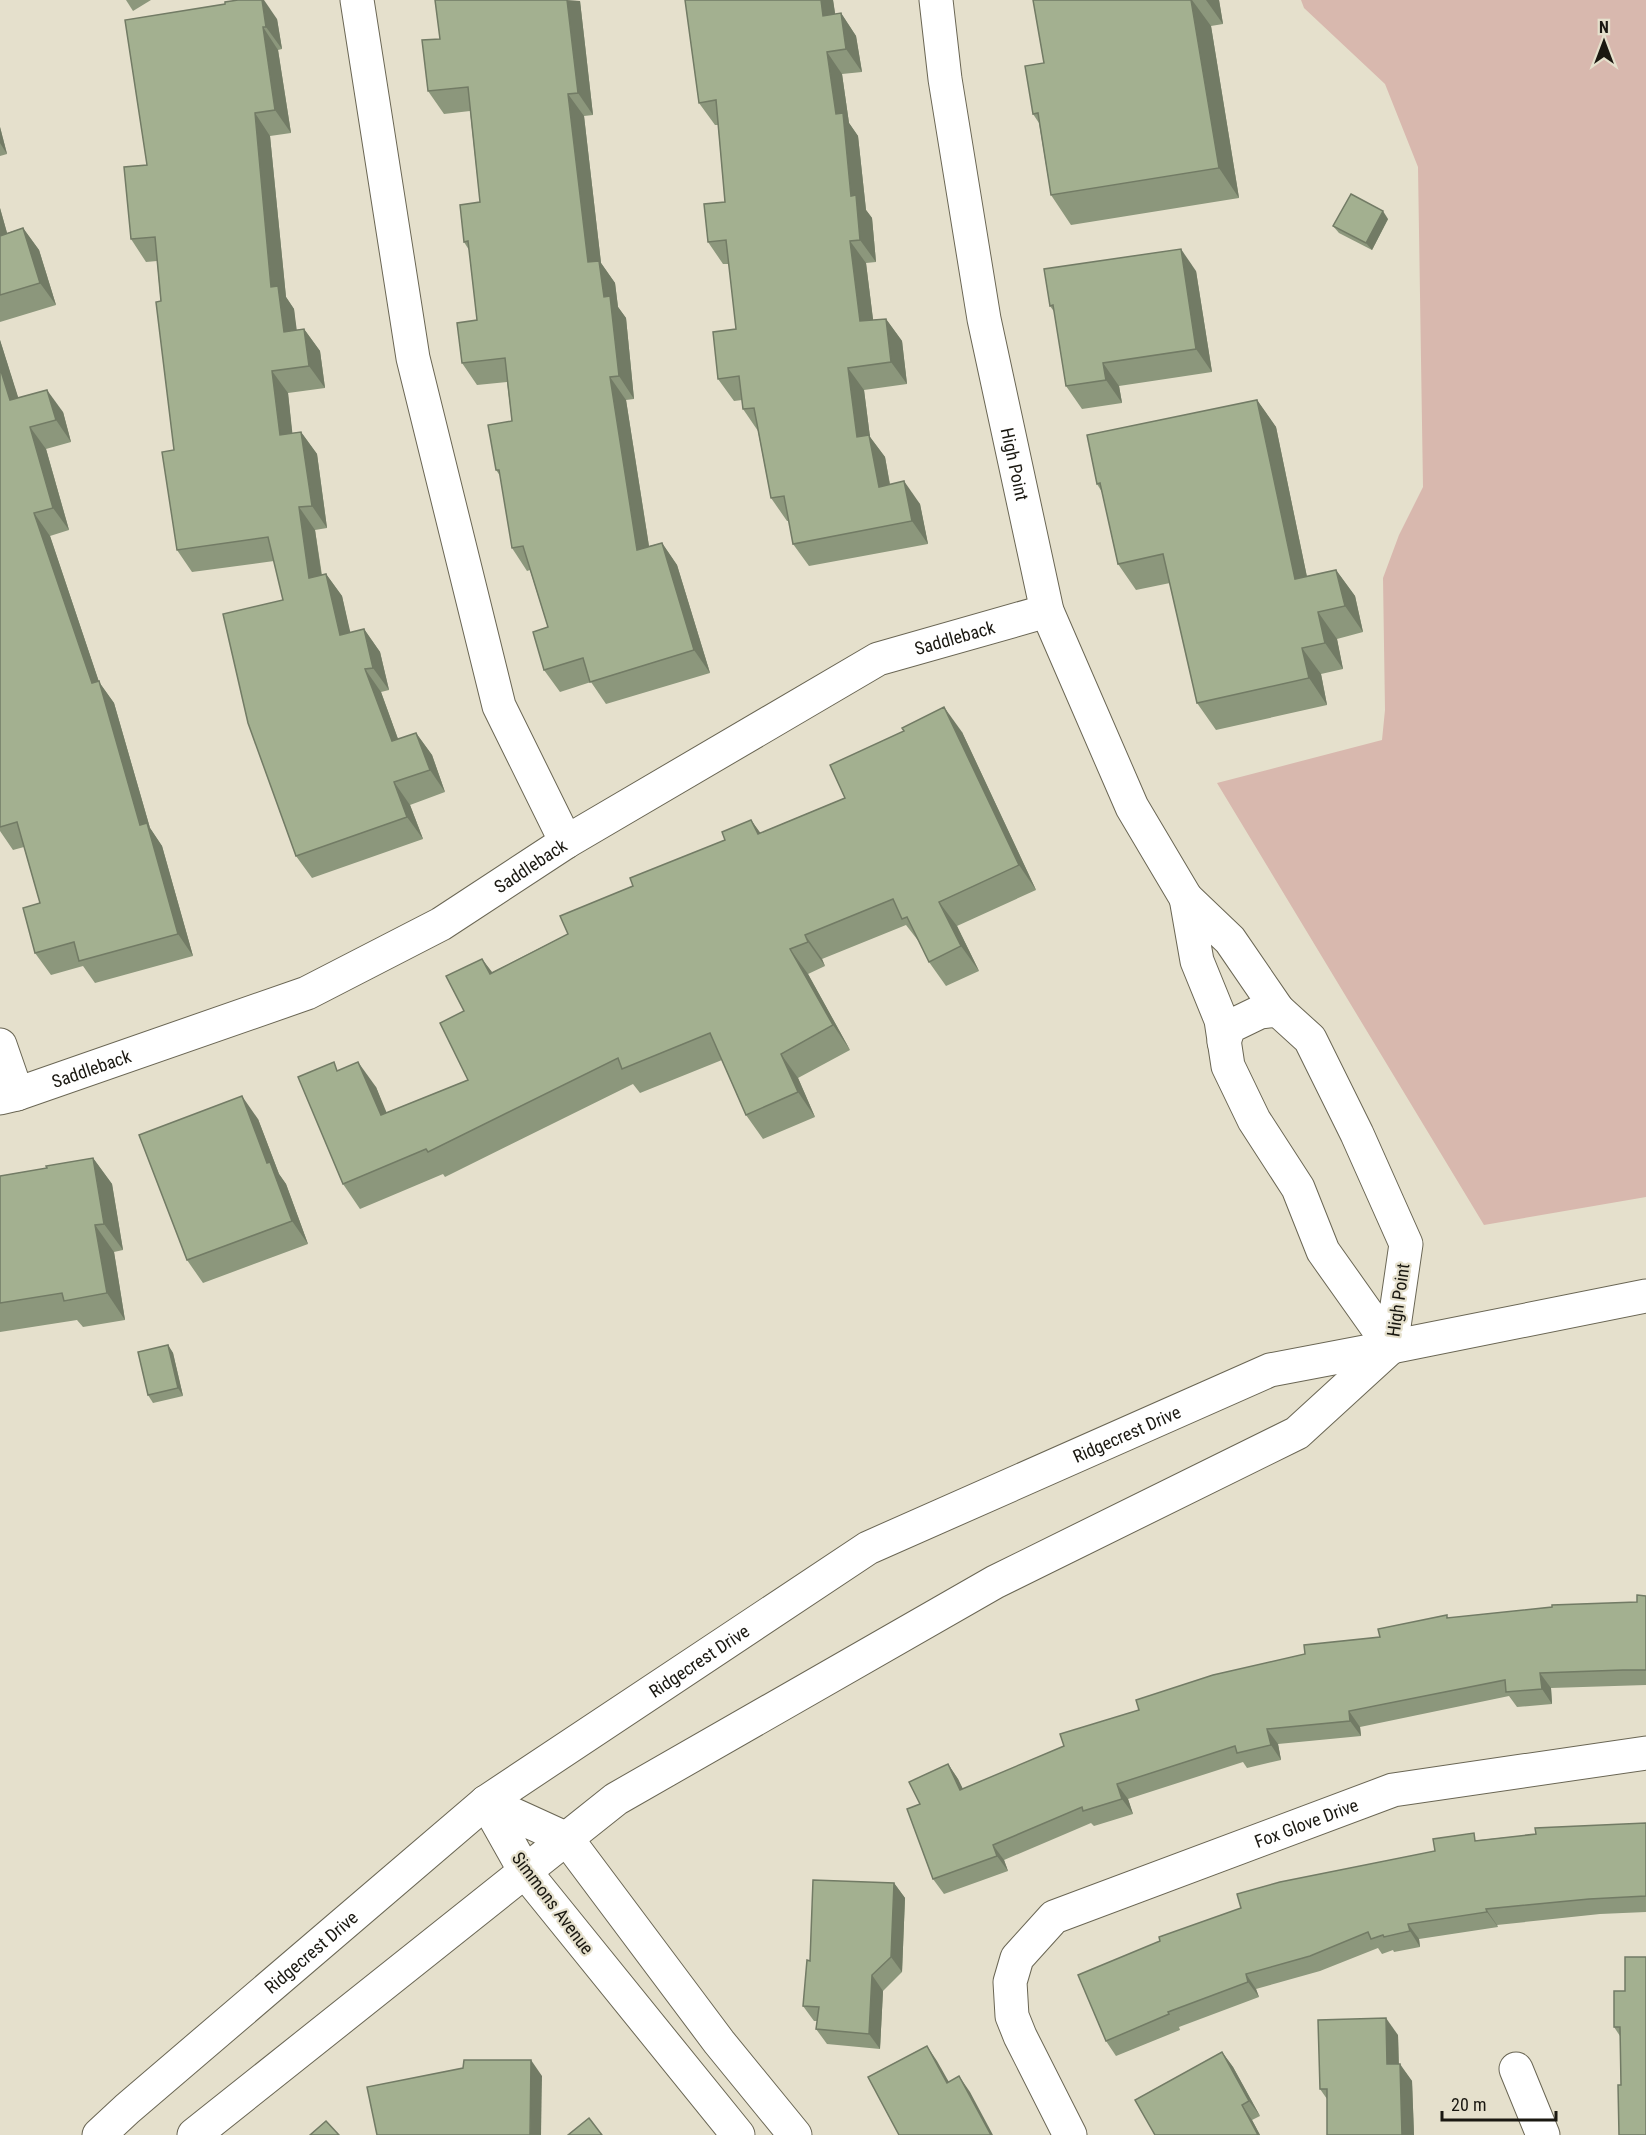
<svg xmlns="http://www.w3.org/2000/svg" width="1646" height="2135" viewBox="0 0 1646 2135" font-family="'Roboto Condensed',sans-serif">
	<style>
		.green { fill: #d8b8ae }
		.lines { fill: none; stroke-linecap: round; stroke-linejoin: round }
		.street-casing { stroke: #6a6654; stroke-width: 35 }
		.secondary-casing { stroke: #6a6654; stroke-width: 35 }
		.street { stroke: #fff; stroke-width: 33 }
		.secondary { stroke: #fff; stroke-width: 33 }
		.wall { fill: #8c977c }
		.shaded-wall { fill: #727b65 }
		.building { fill: #a3b090; stroke: #727b65; stroke-width: 1.5 }
		.labels { text-anchor: middle; dominant-baseline: central; stroke-width: 4.5; stroke-linejoin: round; paint-order: stroke }
		.street-label { font-size: 18px; fill: #1a1811; stroke: #e5e0cc }
	</style>
	<rect width="100%" height="100%" fill="#e5e0cc"/>
	<polygon class="green" points="1301,0 1646,0 1646,1197 1484,1225 1217,783 1382,740 1385,710 1383,578 1399,535 1423,487 1418,167 1385,84 1304,8"/>
	<g class="lines">
		<defs>
			<g id="street">
				<polyline points="357,0 413,358 499,706 566,842"/>
				<path id="s1" d="M936 0 945 79 984 319 1047 611 1132 807 1186 898"/>
				<polygon points="1186,898 1230,940 1278,1010 1310,1039 1357,1134 1406,1244 1391,1347 1323,1251 1298,1188 1254,1120 1228,1066 1221,1020 1197,961"/>
				<polyline points="1224,1042 1229,1027 1260,1012 1278,1010"/>
				<polyline points="0,1045 17,1094"/>
				<path id="s2" d="M0 1098 17 1094 307 993 441 924 566 842 878 659 1047 611"/>
				<polyline points="1391,1347 1646,1296"/>
				<polyline points="1516,2069 1543,2135"/>
				<polyline points="738,2135 526,1873 486,1802 567,1839 719,2042 795,2135"/>
				<path id="s3" d="M1070 2135 1020 2036 1012 2016 1010 1982 1017 1958 1054 1917 1393 1790 1646 1753"/>
			</g>
			<g id="secondary">
				<path id="s4" d="M99 2135 127 2109 486 1802 868 1548 1270 1370 1391 1347"/>
				<polyline points="194,2135 616,1799 995,1582 1297,1433 1391,1347"/>
			</g>
		</defs>
		<use href="#street" class="street-casing"/>
		<use href="#secondary" class="secondary-casing"/>
		<use href="#street" class="street"/>
		<use href="#secondary" class="secondary"/>
	</g>
	<g class="wall">
		<polygon points="126,0 151,0 133,11"/>
		<polygon points="435,0 580,1 593,115 584,116 601,263 615,283 618,307 626,318 634,399 626,400 649,546 662,543 677,565 710,673 606,704 591,682 560,692 544,670 548,627 530,570 527,571 512,548 501,477 496,470 512,421 507,382 477,385 462,363 477,320 469,250 464,242 480,202 470,111 444,114 428,91 440,39"/>
		<polygon points="685,0 833,0 835,14 841,13 856,36 862,72 842,74 849,123 858,136 866,210 872,218 876,262 866,263 873,320 886,319 902,341 907,384 864,390 870,437 885,457 890,484 920,504 928,544 809,566 793,544 789,521 787,521 771,498 758,431 743,409 742,400 734,401 718,379 736,329 729,264 723,264 708,242 725,202 718,125 715,125 699,103"/>
		<polygon points="1033,0 1219,0 1223,24 1211,26 1239,198 1071,225 1051,195 1039,123 1033,114 1044,63"/>
		<polygon points="277,19 282,49 278,50 291,133 270,136 286,297 294,309 296,330 304,329 320,351 325,388 288,393 292,433 301,432 317,454 327,528 315,530 322,575 326,574 342,596 350,633 364,629 380,652 389,690 381,692 398,739 416,733 432,755 445,792 410,805 423,839 312,878 296,856 283,600 274,561 192,572 177,550 174,450 157,261 146,262 131,239 147,165 125,20"/>
		<polygon points="0,127 7,154 0,156"/>
		<polygon points="0,208 7,233 23,228 39,250 56,305 0,322"/>
		<polygon points="1388,219 1372,250 1339,233 1333,226"/>
		<polygon points="1196,271 1212,372 1119,386 1122,403 1082,409 1066,386 1055,313 1050,306"/>
		<polygon points="0,340 18,398 63,412 71,442 46,449 69,530 50,536 99,682 114,703 150,828 162,846 193,956 95,983 83,966 51,975 35,953 40,903 24,847 13,850 0,831"/>
		<polygon points="1257,400 1276,427 1307,577 1336,570 1355,596 1363,632 1337,639 1343,669 1321,674 1327,705 1216,730 1197,703 1170,583 1136,590 1118,564 1102,492 1097,484"/>
		<polygon points="962,732 1036,890 957,926 979,971 946,986 929,962 920,943 906,925 822,959 825,966 808,974 850,1050 798,1078 815,1117 763,1139 746,1115 722,1060 640,1093 633,1084 445,1177 443,1174 360,1209 343,1184 339,1070 376,1087 386,1113 468,1080 464,1011 482,959 492,972 568,934 633,886 725,840 751,820 760,833 845,798"/>
		<polygon points="258,1119 279,1174 286,1184 308,1244 203,1283 187,1260"/>
		<polygon points="93,1158 112,1184 123,1250 114,1252 125,1320 83,1327 77,1320 0,1332 0,1176 47,1168"/>
		<polygon points="168,1345 173,1353 183,1396 153,1403 148,1395"/>
		<polygon points="1646,1596 1646,1685 1551,1688 1552,1704 1517,1707 1509,1696 1360,1727 1361,1736 1278,1744 1281,1760 1247,1768 1243,1762 1128,1799 1133,1814 1094,1826 1091,1823 1004,1860 1008,1871 944,1894 933,1879 920,1804 948,1764 958,1779 963,1789 1380,1637 1449,1618 1637,1602"/>
		<polygon points="1646,1823 1646,1912 1600,1914 1497,1925 1498,1927 1419,1939 1420,1947 1394,1952 1393,1950 1382,1954 1378,1948 1320,1971 1256,1989 1259,1997 1179,2027 1180,2030 1116,2056 1106,2041 1435,1851 1479,1840"/>
		<polygon points="894,1883 905,1898 902,1972 883,1991 880,2049 827,2044 816,2029 817,2021 814,2021 803,2006 810,1961"/>
		<polygon points="1625,1991 1621,2085 1620,2036 1614,2027"/>
		<polygon points="1398,2035 1399,2064 1412,2081 1414,2135 1327,2135 1327,2099 1320,2089"/>
		<polygon points="1222,2052 1233,2067 1260,2116 1252,2120 1260,2135 1155,2135"/>
	</g>
	<g class="shaded-wall">
		<polygon points="262,0 264,0 277,19 282,49 266,27"/>
		<polygon points="567,0 580,1 593,115 578,93"/>
		<polygon points="821,0 833,0 839,38 823,16"/>
		<polygon points="1191,0 1192,0 1211,26 1239,198 1219,168"/>
		<polygon points="1206,0 1219,0 1223,24"/>
		<polygon points="841,13 856,36 862,72 846,49"/>
		<polygon points="263,27 278,50 291,133 275,110"/>
		<polygon points="827,52 842,74 849,123 858,136 866,210 872,218 876,262 860,240 836,114"/>
		<polygon points="568,94 584,116 601,263 615,283 618,307 626,318 634,399 619,376 604,297 588,262"/>
		<polygon points="255,113 270,136 286,297 294,309 300,354 284,332 271,287"/>
		<polygon points="0,127 7,154 0,143"/>
		<polygon points="0,208 14,258 0,239"/>
		<polygon points="1383,211 1388,219 1372,250 1366,243"/>
		<polygon points="23,228 39,250 56,305 40,283"/>
		<polygon points="850,241 866,263 876,343 860,321"/>
		<polygon points="1181,249 1196,271 1212,372 1196,349"/>
		<polygon points="886,319 902,341 907,384 891,362"/>
		<polygon points="304,329 320,351 325,388 309,366"/>
		<polygon points="0,340 26,422 10,400 0,368"/>
		<polygon points="1103,363 1119,386 1122,403 1106,380"/>
		<polygon points="848,368 864,390 870,437 885,457 894,509 879,487 857,437"/>
		<polygon points="272,371 288,393 295,457 280,435"/>
		<polygon points="610,377 626,400 653,572 637,550"/>
		<polygon points="47,390 63,412 71,442 56,420"/>
		<polygon points="1257,400 1276,427 1313,606 1295,579"/>
		<polygon points="30,427 46,449 69,530 53,508"/>
		<polygon points="301,432 317,454 327,528 312,506"/>
		<polygon points="904,481 920,504 928,544 912,521"/>
		<polygon points="299,507 315,530 325,600 309,578"/>
		<polygon points="34,513 50,536 99,682 114,703 150,828 162,846 193,956 178,934"/>
		<polygon points="662,543 677,565 710,673 694,650"/>
		<polygon points="1336,570 1355,596 1363,632 1345,606"/>
		<polygon points="326,574 342,596 356,657 340,635"/>
		<polygon points="1318,612 1337,639 1343,669 1325,643"/>
		<polygon points="364,629 380,652 389,690 373,668"/>
		<polygon points="1302,648 1321,674 1327,705 1309,678"/>
		<polygon points="365,669 381,692 407,764 392,741"/>
		<polygon points="944,707 962,732 1036,890 1019,865"/>
		<polygon points="416,733 432,755 445,792 430,770"/>
		<polygon points="394,782 410,805 423,839 407,817"/>
		<polygon points="751,820 769,845 758,834"/>
		<polygon points="939,902 957,926 979,971 961,946"/>
		<polygon points="805,935 822,959 825,966 808,942"/>
		<polygon points="790,949 808,974 850,1050 833,1025"/>
		<polygon points="482,959 500,983 490,974"/>
		<polygon points="781,1054 798,1078 815,1117 798,1092"/>
		<polygon points="358,1062 376,1087 398,1140 381,1115"/>
		<polygon points="242,1096 258,1119 279,1174 286,1184 308,1244 292,1221 267,1163"/>
		<polygon points="93,1158 112,1184 123,1250 104,1224"/>
		<polygon points="95,1225 114,1252 125,1320 107,1293"/>
		<polygon points="168,1345 173,1353 183,1396 178,1388"/>
		<polygon points="1540,1673 1551,1688 1552,1704 1542,1689"/>
		<polygon points="1349,1711 1360,1727 1361,1736 1350,1721"/>
		<polygon points="1267,1729 1278,1744 1281,1760 1271,1745"/>
		<polygon points="948,1764 958,1779 971,1806 960,1790"/>
		<polygon points="1117,1784 1128,1799 1133,1814 1122,1799"/>
		<polygon points="993,1845 1004,1860 1008,1871 997,1856"/>
		<polygon points="894,1883 905,1898 902,1972 891,1957"/>
		<polygon points="1486,1909 1497,1925 1498,1927 1487,1912"/>
		<polygon points="1408,1924 1419,1939 1420,1947 1410,1931"/>
		<polygon points="1246,1974 1256,1989 1259,1997 1248,1982"/>
		<polygon points="872,1975 883,1991 880,2049 869,2034"/>
		<polygon points="1386,2018 1398,2035 1399,2081 1387,2064"/>
		<polygon points="927,2046 937,2061 958,2098 947,2083"/>
		<polygon points="1222,2052 1233,2067 1260,2116 1249,2101"/>
		<polygon points="531,2060 542,2076 541,2135 530,2135"/>
		<polygon points="1400,2064 1412,2081 1414,2135 1402,2135"/>
		<polygon points="959,2076 970,2092 993,2135 991,2135"/>
		<polygon points="1242,2105 1252,2120 1260,2135 1258,2135"/>
	</g>
	<g class="building">
		<polygon points="238,0 262,0 266,27 263,27 275,110 255,113 271,287 278,286 284,332 304,329 309,366 272,371 280,435 301,432 312,506 299,507 309,578 326,574 340,635 364,629 373,668 365,669 392,741 416,733 430,770 394,782 407,817 296,856 248,723 223,614 283,600 268,537 177,550 162,452 174,450 156,302 161,301 155,237 131,239 124,167 147,165 125,20 225,4 225,2"/>
		<polygon points="435,0 567,0 578,93 568,94 588,262 599,261 604,297 610,296 619,376 610,377 637,550 662,543 694,650 590,682 583,658 544,670 533,632 548,627 523,546 512,548 499,470 496,470 488,425 512,421 505,358 462,363 457,323 477,320 468,241 464,242 460,205 480,202 468,87 428,91 422,40 440,39"/>
		<polygon points="685,0 821,0 823,16 841,13 846,49 827,52 836,114 843,113 851,196 856,195 860,240 850,241 860,321 886,319 891,362 848,368 857,437 869,435 879,487 904,481 912,521 793,544 784,496 771,498 754,408 743,409 739,376 718,379 713,332 736,329 726,240 708,242 704,204 725,202 716,100 699,103"/>
		<polygon points="1033,0 1191,0 1219,168 1051,195 1038,113 1033,114 1025,66 1044,63"/>
		<polygon points="1351,194 1383,211 1366,243 1333,226"/>
		<polygon points="23,228 40,283 0,295 0,236"/>
		<polygon points="1181,249 1196,349 1103,363 1106,380 1066,386 1053,305 1050,306 1044,269"/>
		<polygon points="0,368 10,400 47,390 56,420 30,427 53,508 34,513 92,683 99,681 140,825 147,823 178,934 79,961 74,942 35,953 23,908 40,903 17,822 0,827"/>
		<polygon points="1257,400 1295,579 1336,570 1345,606 1318,612 1325,643 1302,648 1309,678 1197,703 1163,554 1118,564 1100,483 1097,484 1087,435"/>
		<polygon points="944,707 1019,865 939,902 961,946 929,962 907,917 902,919 893,899 805,935 808,942 790,949 833,1025 781,1054 798,1092 746,1115 710,1033 622,1069 618,1058 428,1152 426,1149 343,1184 298,1077 334,1062 337,1071 358,1062 381,1115 468,1080 440,1023 464,1011 446,976 482,959 490,974 568,934 560,916 633,886 630,878 725,840 722,832 751,820 758,834 845,798 830,765 904,731 902,728"/>
		<polygon points="242,1096 267,1163 270,1162 292,1221 187,1260 139,1135"/>
		<polygon points="93,1158 104,1224 95,1225 107,1293 64,1301 62,1293 0,1303 0,1176 47,1168 46,1166"/>
		<polygon points="168,1345 178,1388 148,1395 138,1352"/>
		<polygon points="1637,1595 1646,1596 1646,1670 1623,1670 1540,1673 1542,1689 1506,1692 1505,1680 1349,1711 1350,1721 1267,1729 1271,1745 1237,1753 1235,1746 1117,1784 1122,1799 1083,1811 1082,1807 993,1845 997,1856 933,1879 907,1809 920,1804 909,1782 948,1764 960,1790 1064,1746 1060,1734 1139,1710 1136,1700 1213,1675 1305,1654 1304,1645 1380,1637 1378,1629 1447,1615 1447,1618 1552,1607 1552,1605 1637,1602"/>
		<polygon points="1646,1823 1646,1896 1589,1899 1486,1909 1487,1912 1408,1924 1410,1931 1384,1937 1383,1935 1371,1939 1368,1932 1310,1956 1246,1974 1248,1982 1168,2012 1169,2014 1106,2041 1078,1975 1160,1941 1159,1937 1241,1908 1237,1894 1280,1882 1435,1851 1433,1839 1474,1833 1475,1841 1536,1834 1535,1828"/>
		<polygon points="813,1880 894,1883 891,1957 872,1975 869,2034 816,2029 819,2007 803,2006 807,1960 810,1961"/>
		<polygon points="1625,1957 1646,1957 1646,2135 1619,2135 1618,2085 1621,2085 1620,2027 1614,2027 1614,1991 1625,1991"/>
		<polygon points="1386,2018 1387,2064 1400,2064 1402,2135 1327,2135 1327,2089 1320,2089 1318,2020"/>
		<polygon points="927,2046 947,2083 959,2076 991,2135 899,2135 868,2077"/>
		<polygon points="1222,2052 1249,2101 1242,2105 1258,2135 1155,2135 1135,2100"/>
		<polygon points="464,2060 531,2060 530,2135 377,2135 367,2087 463,2068"/>
		<polygon points="589,2118 602,2135 568,2135"/>
		<polygon points="326,2121 339,2135 310,2135"/>
	</g>
	<g class="labels">
		<g class="street-label">
			<text stroke="none"><textPath href="#s1" startOffset="471">High Point</textPath></text>
			<text stroke="none"><textPath href="#s2" startOffset="1066">Saddleback</textPath></text>
			<text stroke="none"><textPath href="#s2" startOffset="582">Saddleback</textPath></text>
			<text stroke="none"><textPath href="#s2" startOffset="96">Saddleback</textPath></text>
			<text transform="translate(1398 1300) rotate(-82)">High Point</text>
			<text stroke="none"><textPath href="#s4" startOffset="1252">Ridgecrest Drive</textPath></text>
			<text stroke="none"><textPath href="#s4" startOffset="766">Ridgecrest Drive</textPath></text>
			<text stroke="none"><textPath href="#s3" startOffset="516">Fox Glove Drive</textPath></text>
			<text transform="translate(553 1903) rotate(53)">Simmons Avenue</text>
			<text stroke="none"><textPath href="#s4" startOffset="280">Ridgecrest Drive</textPath></text>
		</g>
	</g>
	<g transform="translate(1604 42)" stroke="#e5e0cc" stroke-width="4.5" paint-order="stroke">
	<path d="M0-4.5L10 22L0 15L-10 22Z" fill="#1a1811"/>
	<text y="-9" font-size="16" font-weight="bold" text-anchor="middle" fill="#1a1811">N</text>
	</g>
	<path d="M1442 2111v9h114v-9" fill="none" stroke="#1a1811" stroke-width="3"/>
	<text x="1451" y="2111" font-size="18" fill="#1a1811" stroke="#e5e0cc" stroke-width="4.5" paint-order="stroke">20 m</text>
</svg>
